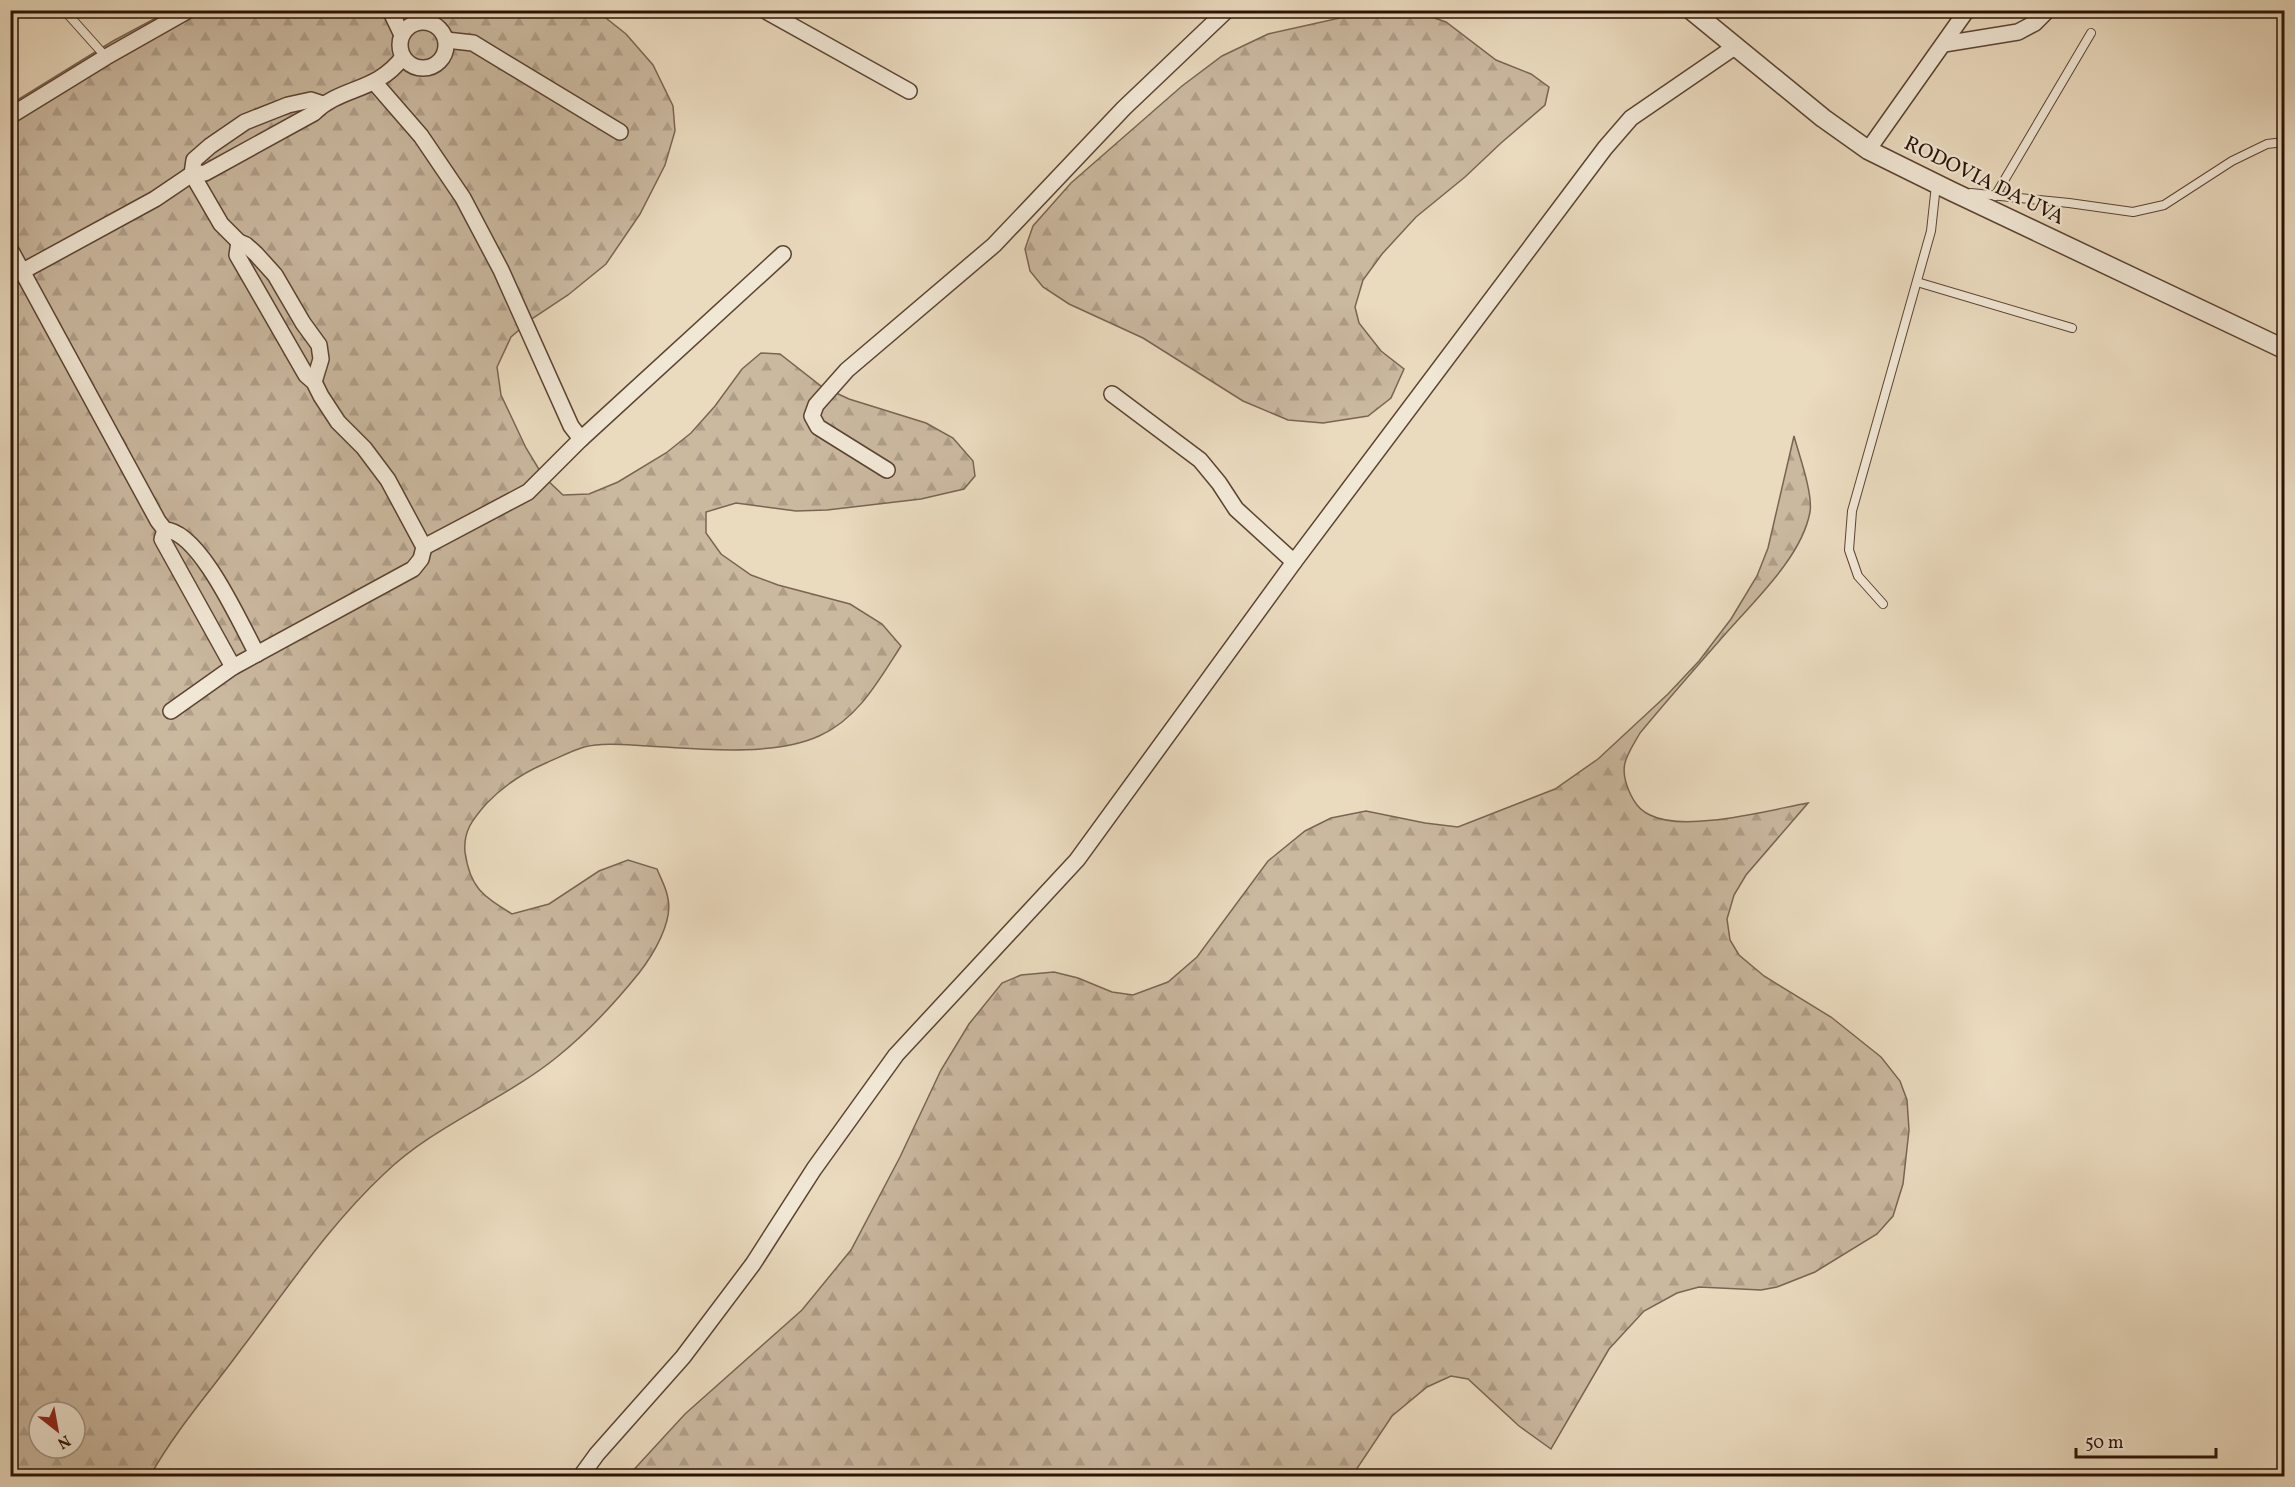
<svg xmlns="http://www.w3.org/2000/svg" width="2295" height="1487" viewBox="0 0 2295 1487" font-family="Vollkorn,serif">
	<style>
		.forest { fill: url(#forest-firs); stroke: #7a6552; stroke-width: 1.5; fill-rule: evenodd }
		.lines { fill: none; stroke-linecap: round; stroke-linejoin: round }
		.service-casing { stroke: #5b4433; stroke-width: 10 }
		.minor-casing { stroke: #5b4433; stroke-width: 18 }
		.tertiary-casing { stroke: #5b4433; stroke-width: 21 }
		.service { stroke: #f1e7d5; stroke-width: 8 }
		.minor { stroke: #f1e7d5; stroke-width: 15 }
		.tertiary { stroke: #f1e7d5; stroke-width: 18 }
		.labels { text-anchor: middle; dominant-baseline: central; stroke-width: 4.5; stroke-linejoin: round; paint-order: stroke }
		.street-label { font-size: 21px; fill: #2b1205; stroke: #f1e7d5 }
	</style>
	<defs>
		<pattern id="forest-firs" width="22" height="20" patternUnits="userSpaceOnUse" patternTransform="scale(1.5)"><rect width="22" height="20" fill="#cab89f"/><path d="M5 1l3.5 6h-7zM16 11l3.5 6h-7z" fill="#ae9d87"/></pattern>
	</defs>
	<rect width="100%" height="100%" fill="#eadabe"/>
	<filter id="stains"><feTurbulence type="fractalNoise" baseFrequency=".00333" numOctaves="4"/><feColorMatrix values="0 0 0 0 .2 0 0 0 0 .09 0 0 0 0 .02 0 0 0 .5 -.17"/></filter>
	<radialGradient id="worn" r=".72"><stop offset=".6" stop-color="#630" stop-opacity="0"/><stop offset="1" stop-color="#630" stop-opacity=".3"/></radialGradient>
	<g class="forest">
		<path d="M169 11H597L626 34 653 65 673 106 675 131 665 165 640 214 606 264 568 295 533 318 511 337 497 367 501 395 526 448 543 476 563 495 589 494 618 482 666 453 691 433 715 406 742 369 761 353 780 354 821 386 849 399 926 423 953 438 973 461 975 476 964 489 921 499 827 510 796 511 736 503 706 512V533L721 554 751 575 778 585 850 604 882 624 901 646C879 680 858 719 819 736 773 757 698 749 648 746 627 745 604 742 584 747 571 751 558 758 546 763 525 772 502 787 486 804 473 819 463 831 465 852 470 888 483 896 512 914L549 904 599 871 628 860 657 869C661 879 667 889 668 899 673 922 653 955 639 973 614 1004 588 1032 557 1057 504 1100 435 1125 385 1173 330 1224 287 1289 242 1348 210 1392 177 1428 150 1476H11V104L113 41ZM39 1412H75V1448H39Z"/>
		<polygon points="1371,11 1414,11 1446,22 1496,60 1531,74 1549,87 1545,105 1501,143 1465,177 1416,217 1382,254 1363,280 1355,307 1359,323 1381,351 1404,369 1391,398 1368,416 1323,423 1288,420 1243,401 1143,338 1069,304 1043,287 1030,271 1025,249 1033,226 1071,183 1182,86 1222,56 1268,34"/>
		<path d="M1794 436C1799 455 1813 493 1810 512 1802 556 1756 599 1727 632 1698 665 1669 698 1640 733 1627 756 1618 765 1629 791 1634 802 1639 810 1650 815 1685 833 1769 810 1808 803L1746 875 1734 895 1727 919 1730 940 1739 955 1764 976 1831 1017 1881 1057 1900 1081 1907 1100 1909 1130 1903 1184 1893 1216 1877 1234 1815 1272 1777 1287 1761 1290 1699 1287 1677 1293 1644 1311 1609 1349 1551 1449 1519 1426 1468 1379 1451 1376 1427 1387 1392 1416 1352 1476H628L685 1414 802 1310 851 1250 900 1157 941 1070 969 1024 1002 983 1021 975 1054 972 1078 978 1112 992 1133 995 1168 982 1197 957 1268 861 1305 831 1331 818 1366 811 1425 823 1458 827 1555 789 1598 759 1668 694 1699 661 1731 619 1757 576 1768 548Z"/>
	</g>
	<g class="lines">
		<defs>
			<g id="service">
				<polyline points="64,10 106,57"/>
				<polyline points="1971,193 2069,203 2133,212 2164,205 2232,161 2267,144 2284,142"/>
				<polyline points="1995,196 2091,33"/>
				<polyline points="1917,282 2072,328"/>
				<polyline points="1883,604 1858,576 1849,550 1852,511 1931,231 1936,185"/>
			</g>
			<g id="minor">
				<polyline points="390,10 402,35"/>
				<polyline points="764,10 909,91"/>
				<circle cx="423" cy="45" r="23"/>
				<polyline points="446,40 473,43 620,132"/>
				<polyline points="1944,44 2018,32 2035,23 2048,10"/>
				<polyline points="375,83 421,136 463,198 501,270 571,426 581,439"/>
				<polyline points="10,116 106,57 189,10"/>
				<polyline points="1868,150 1967,10"/>
				<path d="M10 249 158 521 165 530C200 531 241 625 257 654"/>
				<path d="M23 271 155 199 192 174 205 173 314 113C341 86 376 93 403 57"/>
				<polyline points="314,382 321,359 319,345 303,323 275,275 256,254 246,245 239,242 221,224 192,174 194,160 210,146 245,122 288,105 311,100 323,104"/>
				<polyline points="1112,394 1200,460 1219,483 1236,509 1294,562"/>
				<polyline points="887,470 818,427 812,416 816,405 847,370 994,245 1124,108 1227,10"/>
				<polyline points="165,530 162,539 233,667"/>
				<polyline points="424,547 528,492 581,439 783,254"/>
				<polyline points="171,711 233,667 413,569 421,559 424,547 388,480 364,448 338,422 321,396 314,382 306,375 237,255 239,242"/>
				<polyline points="581,1476 597,1454 683,1357 753,1264 814,1169 896,1055 1077,860 1294,562 1605,148 1631,118 1736,46"/>
			</g>
			<polyline id="tertiary" points="1691,10 1823,118 1868,150 1951,191 2284,349"/>
		</defs>
		<use href="#service" class="service-casing"/>
		<use href="#minor" class="minor-casing"/>
		<use href="#tertiary" class="tertiary-casing"/>
		<use href="#service" class="service"/>
		<use href="#minor" class="minor"/>
		<use href="#tertiary" class="tertiary"/>
	</g>
	<g class="labels">
		<g class="street-label">
			<text transform="translate(1984 181) rotate(26)">RODOVIA DA UVA</text>
		</g>
	</g>
	<rect width="2295" height="1487" fill="none" stroke="#eadabe" stroke-width="36"/>
	<rect x="12" y="12" width="2271" height="1463" fill="none" stroke="#2b1205" stroke-width="3"/>
	<rect x="18" y="18" width="2259" height="1451" fill="none" stroke="#2b1205" stroke-width="1.5"/>
	<g transform="translate(57 1430) rotate(149)"><circle r="28" fill="#f1e7d5" stroke="#a29282" stroke-width="1.5"/>
	<path d="M0-4.5L10 22L0 15L-10 22Z" fill="#8f2418"/>
	<text y="-9" font-size="16" font-weight="bold" text-anchor="middle" fill="#2b1205">N</text>
	</g>
	<path d="M2076 1448v9h140v-9" fill="none" stroke="#2b1205" stroke-width="3"/>
	<text x="2085" y="1448" font-size="18" fill="#2b1205" stroke="#f1e7d5" stroke-width="4.5" paint-order="stroke">50 m</text>
	<rect width="100%" height="100%" filter="url(#stains)"/>
	<rect width="100%" height="100%" fill="url(#worn)"/>
</svg>
